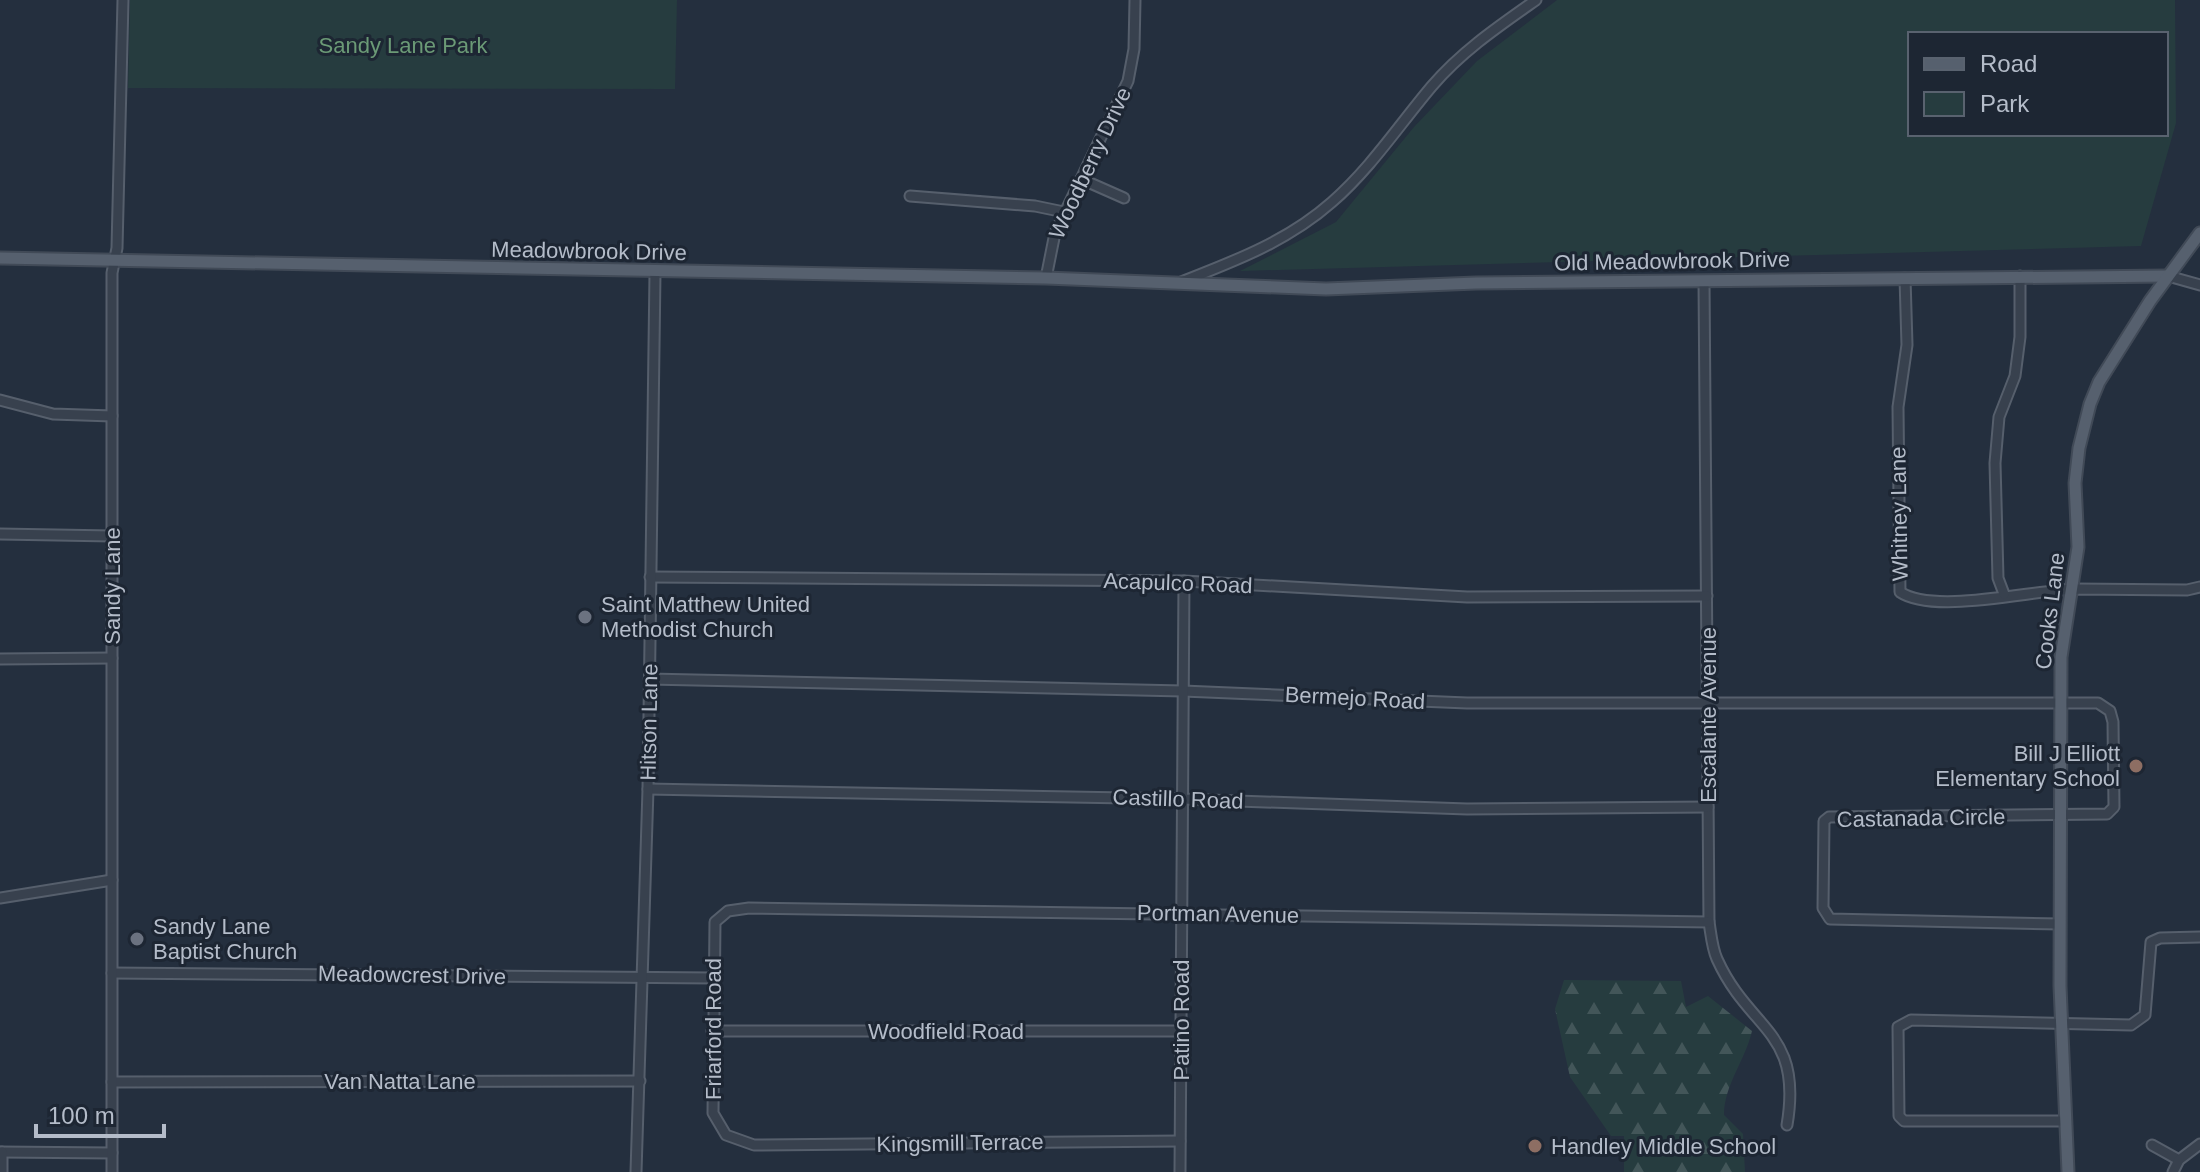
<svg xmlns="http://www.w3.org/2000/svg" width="2200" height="1172" viewBox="0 0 2200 1172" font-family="Helvetica,sans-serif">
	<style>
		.green { fill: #263c3f; fill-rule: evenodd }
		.forest { fill: url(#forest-firs) }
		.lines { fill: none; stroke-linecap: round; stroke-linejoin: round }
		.minor-casing { stroke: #565f6c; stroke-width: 13 }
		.major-casing { stroke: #414a57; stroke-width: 15 }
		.minor { stroke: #38414e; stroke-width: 9 }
		.major { stroke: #56606e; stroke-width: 11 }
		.worship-dot { fill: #6b7280; stroke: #1d2633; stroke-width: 3 }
		.education-dot { fill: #8d6e63; stroke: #1d2633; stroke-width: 3 }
		.labels { text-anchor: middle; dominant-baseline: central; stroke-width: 6; stroke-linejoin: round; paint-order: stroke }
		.park-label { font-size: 22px; fill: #6b9a76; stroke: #1d2633 }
		.street-label { font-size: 22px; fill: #b4bcc9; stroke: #1d2633 }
		.poi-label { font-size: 22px; fill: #b4bcc9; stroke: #1d2633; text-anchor: start }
	</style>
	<defs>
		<pattern id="forest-firs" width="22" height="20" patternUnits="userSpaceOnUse" patternTransform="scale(2)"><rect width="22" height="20" fill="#263c3f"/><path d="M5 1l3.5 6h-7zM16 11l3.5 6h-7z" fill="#435659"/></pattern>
	</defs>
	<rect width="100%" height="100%" fill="#242f3e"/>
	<g class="green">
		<polygon points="130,0 677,0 675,89 128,88"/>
		<path d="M1557 0H2175L2176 123 2141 246 1240 271 1336 222 1414 127 1477 61ZM2166 34V134H1910V34Z"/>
	</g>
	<path class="forest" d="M1564 980 1681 981 1686 1007 1708 996 1752 1031C1745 1061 1724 1085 1724 1115L1743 1134 1745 1172H1624V1136H1611L1570 1077 1555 1009Z"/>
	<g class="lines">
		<defs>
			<g id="minor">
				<polyline points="1081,179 1124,198"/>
				<polyline points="910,196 1035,206 1064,212"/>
				<polyline points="2168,276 2200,285"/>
				<polyline points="1046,278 1055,233 1128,81 1134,49 1135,0"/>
				<path d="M1905 278 1907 345 1898 407 1900 592C1934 615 2033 590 2076 589 2113 589 2150 590 2187 590L2200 587"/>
				<path d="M1704 281 1709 922C1711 934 1712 948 1717 959 1750 1032 1803 1030 1787 1125"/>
				<path d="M1181 282C1235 261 1288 241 1332 202 1371 168 1399 125 1432 86 1462 51 1499 26 1536 0"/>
				<polyline points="0,400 53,414 112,416"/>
				<polyline points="0,534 112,536"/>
				<polyline points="650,577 1184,581 1467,597 1707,596"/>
				<polyline points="2004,594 1998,578 1995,463 1999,417 2015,376 2020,337 2020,276"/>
				<polyline points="0,659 112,658"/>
				<polyline points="649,679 1183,691 1467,703 2098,703 2110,711 2113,722 2114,807 2107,814 1829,817 1824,821 1823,908 1830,919 2060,924"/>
				<polyline points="648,789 1182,799 1467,809 1708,807"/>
				<polyline points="0,898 112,880"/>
				<polyline points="112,973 713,978"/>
				<polyline points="712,1031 1180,1031"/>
				<polyline points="112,1082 640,1081"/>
				<polyline points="2065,1121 1904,1121 1899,1116 1898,1027 1911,1020 2131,1025 2145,1015 2151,942 2160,938 2200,937"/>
				<polyline points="1180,1141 754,1145 726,1135 713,1113 715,922 728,911 749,908 1709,922"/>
				<polyline points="2152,1145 2179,1160"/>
				<polyline points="0,1152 112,1153"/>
				<polyline points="2,1152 2,1172"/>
				<polyline points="112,1172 112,273 117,248 123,0"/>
				<polyline points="636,1172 648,789 655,273"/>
				<polyline points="1180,1172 1184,581"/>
				<polyline points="2173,1172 2179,1160 2200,1144"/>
			</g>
			<g id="major">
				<polyline points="0,258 1046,278 1326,289 1476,283 2168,276"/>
				<polyline points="2068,1172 2060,986 2061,657 2078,547 2075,483 2079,448 2090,404 2099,382 2150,301 2200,233"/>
			</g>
		</defs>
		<use href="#minor" class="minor-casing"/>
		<use href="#major" class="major-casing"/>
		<use href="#minor" class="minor"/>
		<use href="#major" class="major"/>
	</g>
	<g class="worship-dot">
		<circle cx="585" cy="617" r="8"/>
		<circle cx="137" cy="939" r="8"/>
	</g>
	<g class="education-dot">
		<circle cx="2136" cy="766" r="8"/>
		<circle cx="1535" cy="1146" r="8"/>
	</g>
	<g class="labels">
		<g class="park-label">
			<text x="403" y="45">Sandy Lane Park</text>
		</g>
		<g class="street-label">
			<text transform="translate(1090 163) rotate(-65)">Woodberry Drive</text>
			<text transform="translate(589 251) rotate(1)">Meadowbrook Drive</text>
			<text transform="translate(1672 261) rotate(-1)">Old Meadowbrook Drive</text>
			<text transform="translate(1899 514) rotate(-91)">Whitney Lane</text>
			<text transform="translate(1178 583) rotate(2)">Acapulco Road</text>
			<text transform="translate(112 586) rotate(-90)">Sandy Lane</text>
			<text transform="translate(2050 611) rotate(-83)">Cooks Lane</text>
			<text transform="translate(1355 698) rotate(3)">Bermejo Road</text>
			<text transform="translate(1708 715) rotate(-90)">Escalante Avenue</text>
			<text transform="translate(649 722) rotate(-89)">Hitson Lane</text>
			<text transform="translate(1178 799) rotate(2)">Castillo Road</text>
			<text transform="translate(1921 818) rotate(-1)">Castanada Circle</text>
			<text transform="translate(1218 914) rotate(1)">Portman Avenue</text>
			<text transform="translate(412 975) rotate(1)">Meadowcrest Drive</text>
			<text transform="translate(1181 1020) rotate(-90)">Patino Road</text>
			<text transform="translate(713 1029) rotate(-90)">Friarford Road</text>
			<text x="946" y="1031">Woodfield Road</text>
			<text x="400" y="1081">Van Natta Lane</text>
			<text transform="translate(960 1143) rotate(-1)">Kingsmill Terrace</text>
		</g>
		<g class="poi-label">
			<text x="601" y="604">Saint Matthew United<tspan x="601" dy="25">Methodist Church</tspan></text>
			<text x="2120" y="753" text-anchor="end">Bill J Elliott<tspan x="2120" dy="25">Elementary School</tspan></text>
			<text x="153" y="926">Sandy Lane<tspan x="153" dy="25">Baptist Church</tspan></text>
			<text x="1551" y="1146">Handley Middle School</text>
		</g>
	</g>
	<rect x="1908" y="32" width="260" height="104" fill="#1d2633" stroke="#59626f" stroke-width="2"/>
	<rect x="1924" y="58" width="40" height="12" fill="#56606e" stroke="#59626f" stroke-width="2"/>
	<text x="1980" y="72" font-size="24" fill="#b4bcc9">Road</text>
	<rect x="1924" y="92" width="40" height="24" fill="#263c3f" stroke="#59626f" stroke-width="2"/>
	<text x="1980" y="112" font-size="24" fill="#b4bcc9">Park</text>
	<path d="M36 1124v12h128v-12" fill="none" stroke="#b4bcc9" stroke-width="4"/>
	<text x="48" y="1124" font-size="24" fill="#b4bcc9" stroke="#1d2633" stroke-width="6" paint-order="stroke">100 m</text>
</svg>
